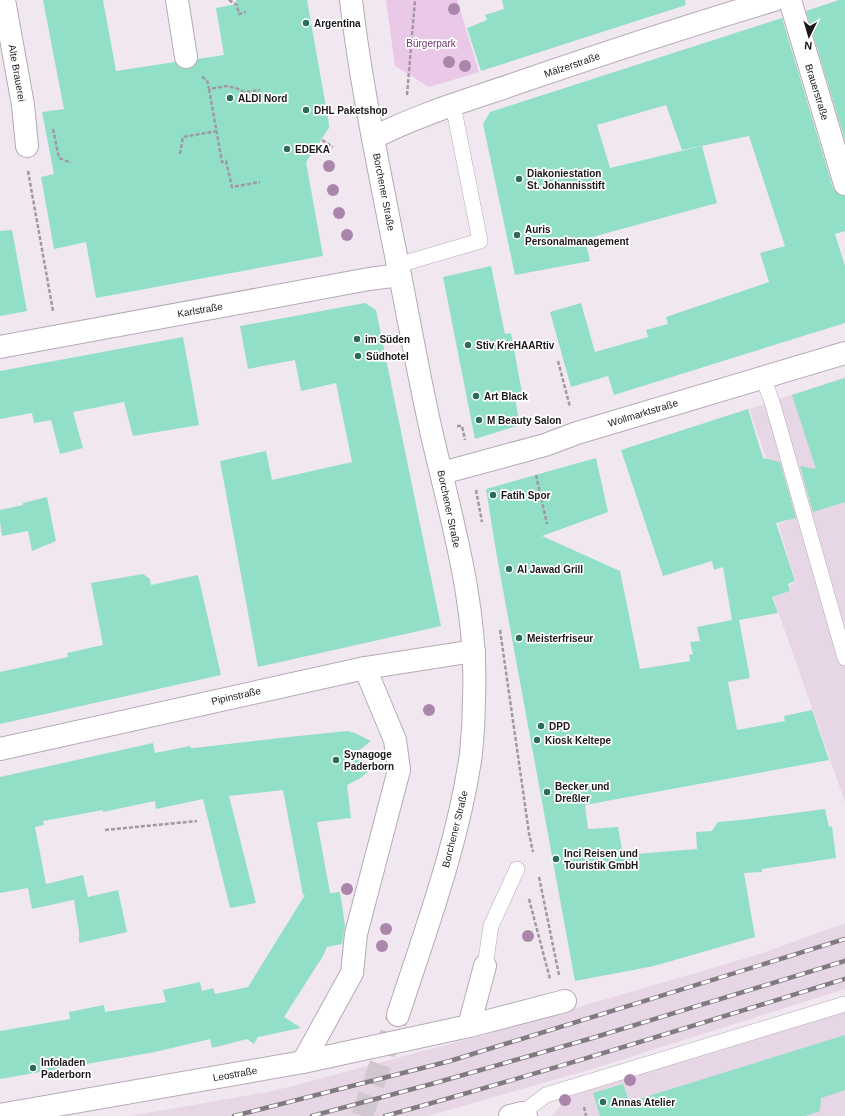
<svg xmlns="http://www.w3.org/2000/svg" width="845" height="1116" viewBox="0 0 845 1116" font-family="Helvetica,sans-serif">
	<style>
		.built { fill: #e7d7e6 }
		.green { fill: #eac8e8 }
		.building { fill: #92dfc7 }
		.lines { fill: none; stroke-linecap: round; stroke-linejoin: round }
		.secondary-tunnel { stroke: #d1c8d1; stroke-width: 22; stroke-dasharray: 22 11; stroke-linecap: butt }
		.service-casing { stroke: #b4abb4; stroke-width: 16 }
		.minor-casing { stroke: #b4abb4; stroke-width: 24 }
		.secondary-casing { stroke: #b4abb4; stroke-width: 24 }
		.path { stroke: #a199a1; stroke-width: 2.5; stroke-dasharray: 4 2; stroke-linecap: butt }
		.service { stroke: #fff; stroke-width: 15 }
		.minor { stroke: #fff; stroke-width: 22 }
		.secondary { stroke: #fff; stroke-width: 22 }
		.rail-casing { stroke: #817b81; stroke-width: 4.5 }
		.rail { stroke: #fff; stroke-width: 3; stroke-dasharray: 9; stroke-linecap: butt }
		.tree { fill: #aa86aa }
		.poi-dot { fill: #2b6c5a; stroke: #fff; stroke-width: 1.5 }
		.labels { text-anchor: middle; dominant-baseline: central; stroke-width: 3.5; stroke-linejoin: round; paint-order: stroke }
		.poi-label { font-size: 10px; font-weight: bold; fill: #1b171b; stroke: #fff; text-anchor: start }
		.park-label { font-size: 10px; fill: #70366f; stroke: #fff }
		.street-label { font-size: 10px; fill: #1b171b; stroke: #fff }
	</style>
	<rect width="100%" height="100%" fill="#f1e7f1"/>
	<g class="built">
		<polygon points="845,377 845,802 773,597 790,591 789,585 796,582 778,524 788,521 749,409"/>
		<polygon points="845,923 845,989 592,1069 428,1116 130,1116 273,1091 487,1034 760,954"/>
		<polygon points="845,1012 845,1116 552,1116 570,1093"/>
	</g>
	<polygon class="green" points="386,0 457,0 479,72 429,87 395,66"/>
	<g class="building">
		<polygon points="43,0 103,0 116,71 175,62 181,68 188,69 194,66 198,59 224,55 216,8 237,4 236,0 307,0 329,124 329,128 306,162 323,256 96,298 86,242 54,249 41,177 54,174 42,112 64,109"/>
		<polygon points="502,0 685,0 686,5 481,71 467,28 487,20 485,15 504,9"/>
		<polygon points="839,0 845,0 845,140 806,11"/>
		<polygon points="782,18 833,188 837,193 845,196 845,231 835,234 845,266 845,323 614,395 608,376 571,387 550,312 581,303 595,352 648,337 646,330 668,324 666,317 769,282 760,253 785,246 749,136 682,150 666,105 597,125 610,168 702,146 717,203 585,239 590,261 515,275 483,124 490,112"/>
		<polygon points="12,230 27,311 0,316 0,231"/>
		<polygon points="491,266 505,334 511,333 523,398 515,399 520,425 475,439 443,277"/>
		<polygon points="365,303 376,310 441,626 258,667 220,461 266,451 272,480 352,462 336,383 301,391 295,360 248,369 240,326"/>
		<polygon points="183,337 199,425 133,436 124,402 73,412 83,448 60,454 51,420 34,423 32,413 0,419 0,371"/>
		<polygon points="845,378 845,502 813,512 800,466 816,469 792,395"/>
		<polygon points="748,409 763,458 780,462 796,518 776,523 795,581 788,584 790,591 772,597 778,613 739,620 750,678 728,682 737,730 785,721 784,716 812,710 829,760 585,805 588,829 618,827 623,855 697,849 696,832 712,831 718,822 741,820 825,809 829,827 832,826 836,858 762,869 762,872 744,873 755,937 654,966 575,981 497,557 486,489 596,458 608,512 542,536 620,571 640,669 690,661 689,655 693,654 690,642 700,641 697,627 732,620 723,567 714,570 712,561 663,576 621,450"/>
		<polygon points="47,497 56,541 32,551 28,531 2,536 0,522 0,510 23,505 23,503"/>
		<polygon points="143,574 150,579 151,585 198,575 221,675 0,724 0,672 68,657 67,653 103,645 91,583"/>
		<polygon points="347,731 355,733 371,741 353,755 373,768 359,779 347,785 351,818 317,822 330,893 340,892 345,926 342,944 327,947 323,956 284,1017 301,1028 258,1037 254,1044 247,1039 212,1048 210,1039 155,1052 0,1079 0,1031 70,1019 69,1012 104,1005 105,1012 166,1002 163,990 200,982 202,991 213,988 215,994 248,987 305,895 303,895 283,790 229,796 256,903 230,908 203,799 156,809 155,801 103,812 103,810 43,821 44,825 35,827 46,884 83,875 88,897 118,890 127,932 79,943 79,932 74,900 87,897 32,909 28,888 0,893 0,777 153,743 155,753 190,746 191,748 194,748 289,737"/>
		<polygon points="845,1035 845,1090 821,1098 820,1111 805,1116 600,1116 593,1093 623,1084 629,1102"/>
	</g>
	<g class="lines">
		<polyline class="secondary-tunnel" points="362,1116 398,1015"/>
		<defs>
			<g id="service">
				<polyline points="398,265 480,241 453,105"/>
				<polyline points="763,377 773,405 845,658"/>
				<polyline points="485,966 491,926 517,869"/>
				<polyline points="522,1113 546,1095 845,1004"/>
			</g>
			<g id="minor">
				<polyline points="4,0 23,105 27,146"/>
				<polyline points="177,0 186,57"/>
				<polyline points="790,0 845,184"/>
				<path d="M373 138C421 113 475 98 526 80 608 52 690 25 774 0"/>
				<polyline points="0,347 369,279 400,275"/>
				<polyline points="442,473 545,445 577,433 845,353"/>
				<polyline points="0,749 365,668 474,651"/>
				<polyline points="469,1026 565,1001"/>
				<polyline points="303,1062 352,973 356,934 399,770 395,740 365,668"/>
				<polyline points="0,1115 303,1062 469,1026 485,966"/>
				<polyline points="510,1116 522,1113 526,1116"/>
			</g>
			<path id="secondary" d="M351 0C360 79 377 158 392 236 406 302 417 369 432 435 452 521 478 608 474 697 474 716 473 735 471 754 458 844 426 929 398 1015"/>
		</defs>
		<use href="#service" class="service-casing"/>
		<use href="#minor" class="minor-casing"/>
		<use href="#secondary" class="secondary-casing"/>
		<g class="path">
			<polyline points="229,0 237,5 239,14 246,12"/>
			<polyline points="202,77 207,80 209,89 226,86 236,88 244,92 260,90"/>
			<polyline points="209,89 222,162 226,161 232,187 260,182"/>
			<polyline points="407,95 415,0"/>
			<polyline points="53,129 59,158 71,163"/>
			<polyline points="322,140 333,147"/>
			<polyline points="180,154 183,137 217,131"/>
			<polyline points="28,171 53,311"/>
			<polyline points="558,361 570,407"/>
			<polyline points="457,426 462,426 465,440"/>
			<polyline points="536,475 547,524"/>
			<polyline points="476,490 482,522"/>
			<polyline points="500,630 529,833 533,852"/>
			<polyline points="105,830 197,821"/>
			<polyline points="539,877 559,975"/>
			<polyline points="529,899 550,979"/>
			<polyline points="584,1107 586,1116"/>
		</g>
		<use href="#service" class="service"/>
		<use href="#minor" class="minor"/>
		<use href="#secondary" class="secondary"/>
		<defs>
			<g id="rail">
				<polyline points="234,1116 450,1061 845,939"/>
				<polyline points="312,1116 435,1083 589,1039 845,961"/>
				<path d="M385 1116C539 1074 692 1026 845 979"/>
			</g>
		</defs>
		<use href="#rail" class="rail-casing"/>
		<use href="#rail" class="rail"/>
	</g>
	<g class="tree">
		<circle cx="454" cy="9" r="6"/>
		<circle cx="449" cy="62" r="6"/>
		<circle cx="465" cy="66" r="6"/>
		<circle cx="329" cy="166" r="6"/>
		<circle cx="333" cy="190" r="6"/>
		<circle cx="339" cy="213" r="6"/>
		<circle cx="347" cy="235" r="6"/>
		<circle cx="429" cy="710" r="6"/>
		<circle cx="347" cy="889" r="6"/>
		<circle cx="386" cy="929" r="6"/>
		<circle cx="528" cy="936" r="6"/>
		<circle cx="382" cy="946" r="6"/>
		<circle cx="630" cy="1080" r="6"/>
		<circle cx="565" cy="1100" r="6"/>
	</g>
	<g class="poi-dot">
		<circle cx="306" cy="23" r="4"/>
		<circle cx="230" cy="98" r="4"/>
		<circle cx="306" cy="110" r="4"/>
		<circle cx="287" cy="149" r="4"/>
		<circle cx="519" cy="179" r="4"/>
		<circle cx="517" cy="235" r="4"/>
		<circle cx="357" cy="339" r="4"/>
		<circle cx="468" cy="345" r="4"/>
		<circle cx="358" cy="356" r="4"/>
		<circle cx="476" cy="396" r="4"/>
		<circle cx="479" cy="420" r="4"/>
		<circle cx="493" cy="495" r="4"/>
		<circle cx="509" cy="569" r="4"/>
		<circle cx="519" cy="638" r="4"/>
		<circle cx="541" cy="726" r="4"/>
		<circle cx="537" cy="740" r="4"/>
		<circle cx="336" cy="760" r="4"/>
		<circle cx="547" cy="792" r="4"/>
		<circle cx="556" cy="859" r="4"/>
		<circle cx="33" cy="1068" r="4"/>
		<circle cx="603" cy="1102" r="4"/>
	</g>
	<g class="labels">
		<g class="poi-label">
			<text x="314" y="23">Argentina</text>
			<text x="238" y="98">ALDI Nord</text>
			<text x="314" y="110">DHL Paketshop</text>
			<text x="295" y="149">EDEKA</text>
			<text x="527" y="173">Diakoniestation<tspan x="527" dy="12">St. Johannisstift</tspan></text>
			<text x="525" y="229">Auris<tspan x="525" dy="12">Personalmanagement</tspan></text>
			<text x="365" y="339">im Süden</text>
			<text x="476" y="345">Stiv KreHAARtiv</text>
			<text x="366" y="356">Südhotel</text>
			<text x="484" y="396">Art Black</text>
			<text x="487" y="420">M Beauty Salon</text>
			<text x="501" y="495">Fatih Spor</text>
			<text x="517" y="569">Al Jawad Grill</text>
			<text x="527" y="638">Meisterfriseur</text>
			<text x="549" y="726">DPD</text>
			<text x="545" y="740">Kiosk Keltepe</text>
			<text x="344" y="754">Synagoge<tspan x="344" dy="12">Paderborn</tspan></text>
			<text x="555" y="786">Becker und<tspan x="555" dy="12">Dreßler</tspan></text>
			<text x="564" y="853">Inci Reisen und<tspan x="564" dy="12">Touristik GmbH</tspan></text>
			<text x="41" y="1062">Infoladen<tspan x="41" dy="12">Paderborn</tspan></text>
			<text x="611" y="1102">Annas Atelier</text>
		</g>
		<g class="park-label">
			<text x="431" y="43">Bürgerpark</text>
		</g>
		<g class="street-label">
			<text transform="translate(572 65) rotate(-19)">Mälzerstraße</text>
			<text transform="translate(17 73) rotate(80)">Alte Brauerei</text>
			<text transform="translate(817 92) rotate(73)">Brauerstraße</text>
			<text transform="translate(384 192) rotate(79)">Borchener Straße</text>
			<text transform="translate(200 310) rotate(-10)">Karlstraße</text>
			<text transform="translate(643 413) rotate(-17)">Wollmarktstraße</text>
			<text transform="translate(449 509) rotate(78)">Borchener Straße</text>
			<text transform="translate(236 696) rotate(-13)">Pipinstraße</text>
			<text transform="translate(455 829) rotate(-76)">Borchener Straße</text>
			<text transform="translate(235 1074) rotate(-10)">Leostraße</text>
		</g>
	</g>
	<g transform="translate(809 36) rotate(185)" stroke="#ffffff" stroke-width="3" paint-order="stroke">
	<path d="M0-3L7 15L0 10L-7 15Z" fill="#1b171b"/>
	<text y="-6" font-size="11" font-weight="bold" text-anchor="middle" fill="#1b171b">N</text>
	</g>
</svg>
